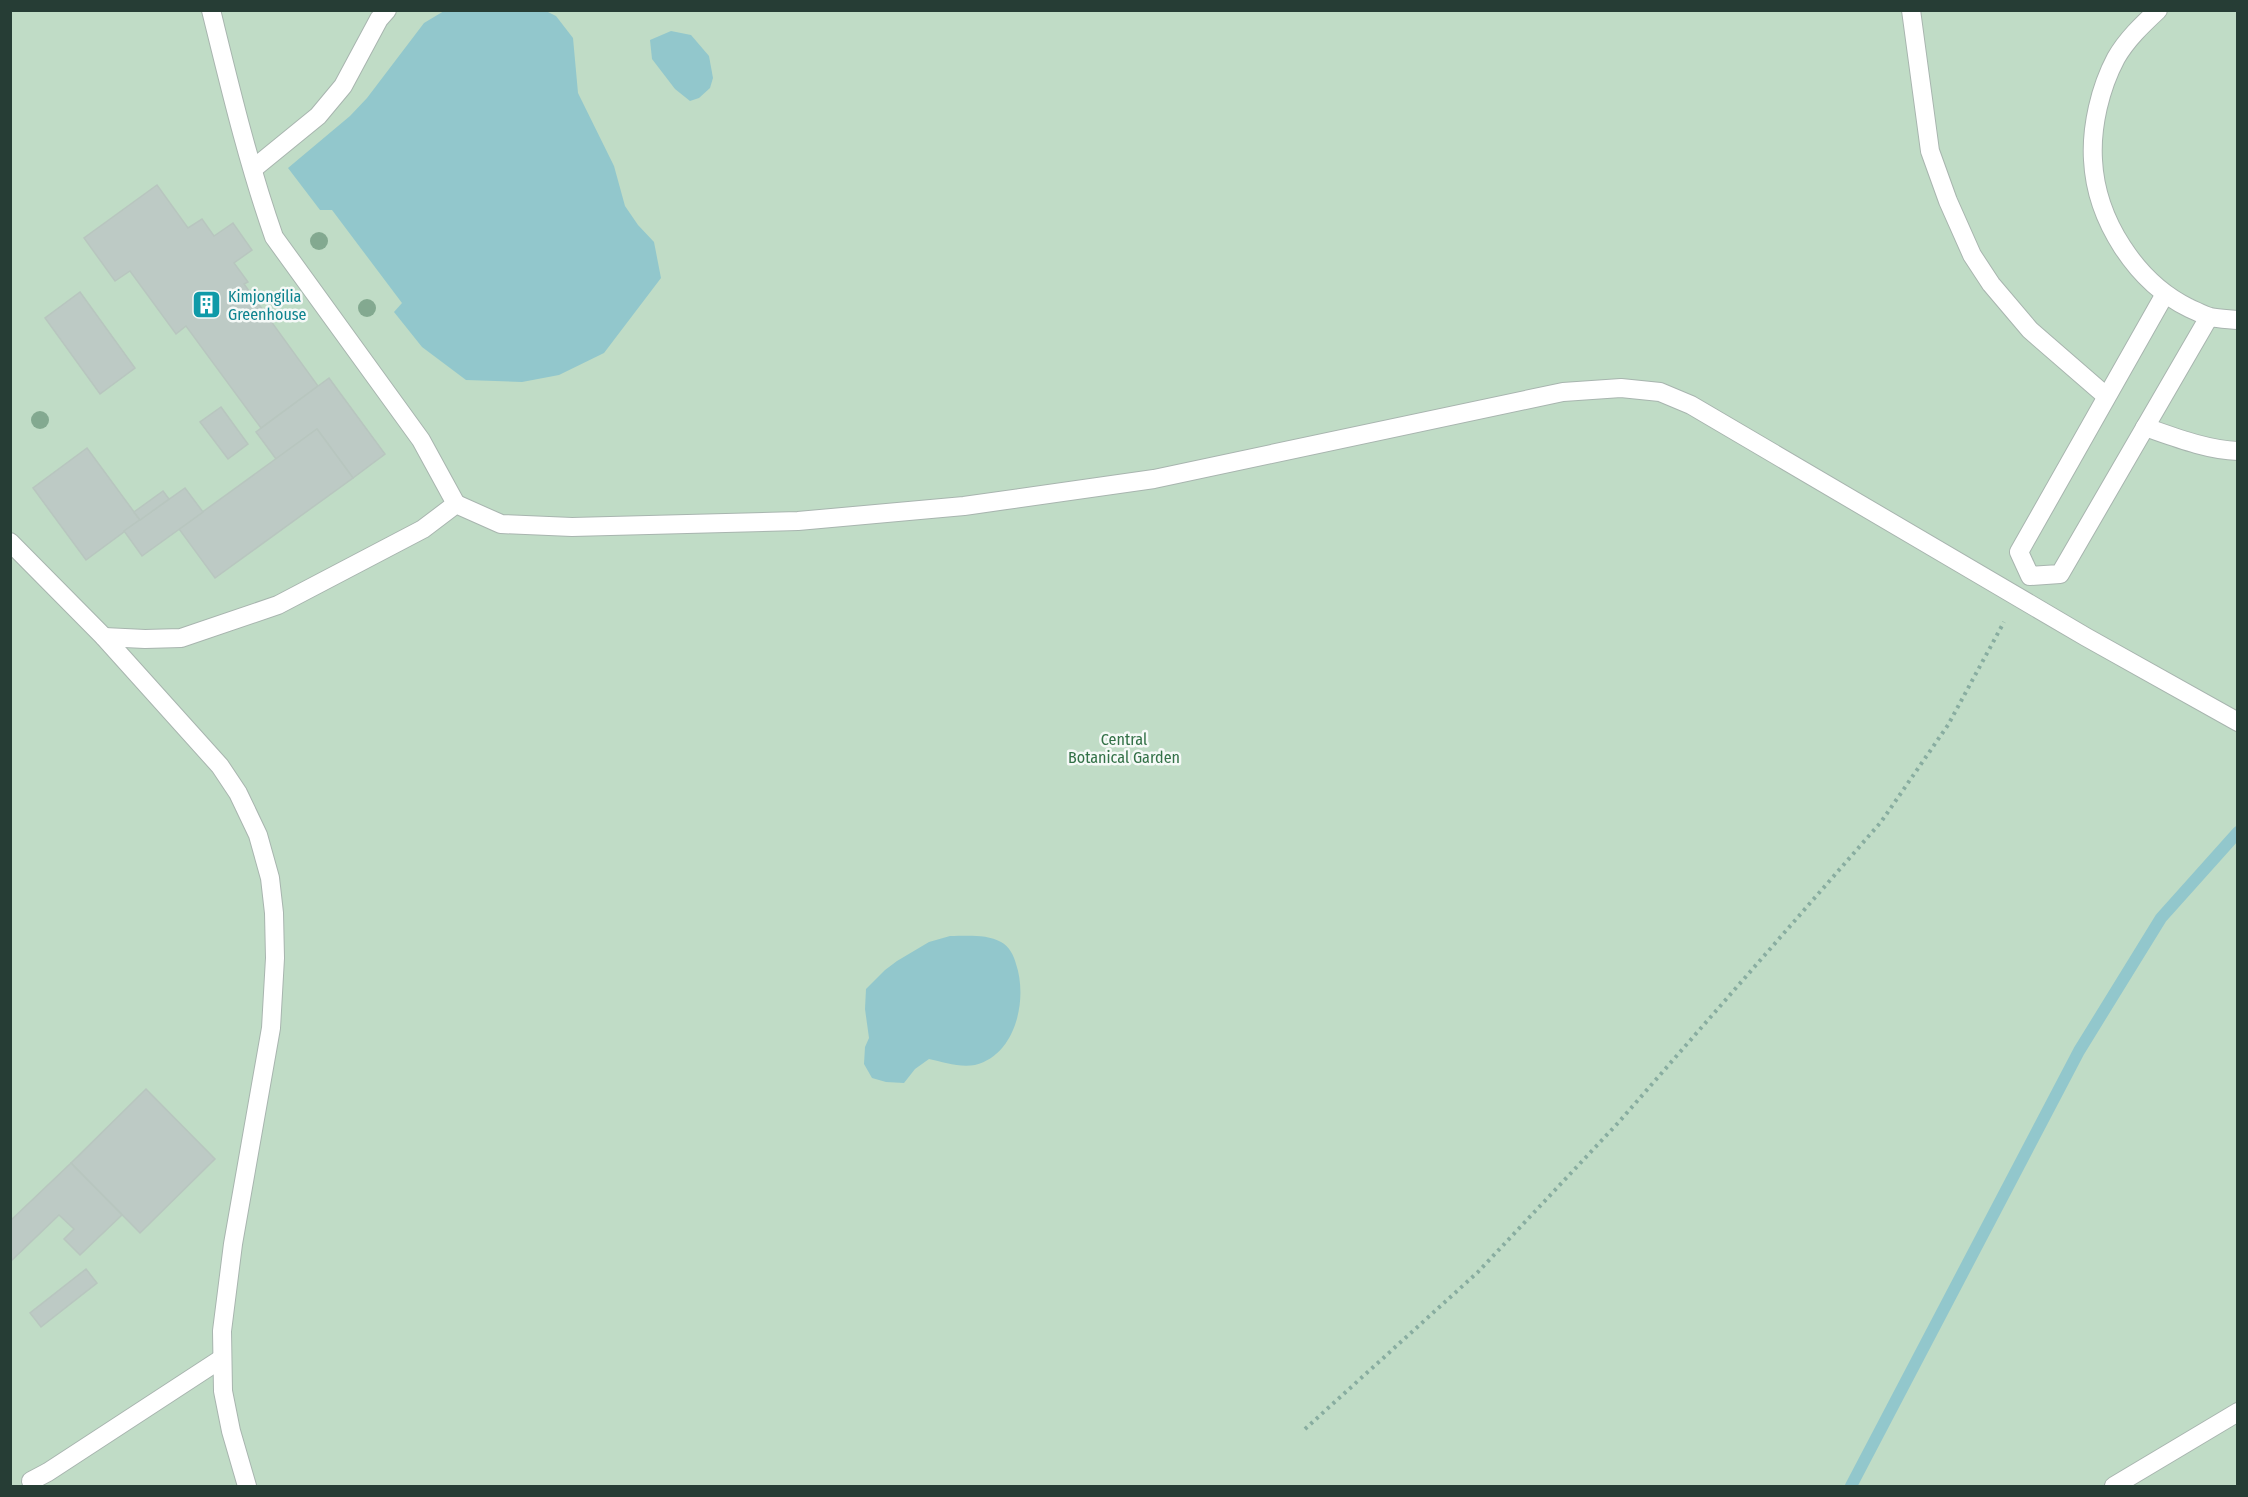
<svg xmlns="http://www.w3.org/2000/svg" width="2248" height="1497" viewBox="0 0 2248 1497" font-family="'Fira Sans Condensed',sans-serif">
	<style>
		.green { fill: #c0dcc6 }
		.water { fill: #92c7cc }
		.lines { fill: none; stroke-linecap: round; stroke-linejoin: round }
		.stream { stroke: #92c7cc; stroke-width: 12 }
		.building { fill: #bdcac5; stroke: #b8c6bf; stroke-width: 1.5 }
		.service-casing { stroke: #a8b5af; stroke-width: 20 }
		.minor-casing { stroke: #a8b5af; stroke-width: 20 }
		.path { stroke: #88ada0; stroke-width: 4; stroke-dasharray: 3 4.5; stroke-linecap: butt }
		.service { stroke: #fff; stroke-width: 18 }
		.minor { stroke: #fff; stroke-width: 18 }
		.tree { fill: #83a990 }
		.labels { text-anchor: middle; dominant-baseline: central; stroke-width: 5; stroke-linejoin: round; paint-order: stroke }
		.culture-label { font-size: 16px; fill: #0d838f; stroke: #f5f9f7; text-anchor: start }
		.park-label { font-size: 16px; fill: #337147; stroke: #f5f9f7 }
	</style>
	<rect width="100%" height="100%" fill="#e5ede9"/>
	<polygon class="green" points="10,11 2237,11 2237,1486 11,1486"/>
	<g class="water">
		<polygon points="444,11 544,10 556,16 573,38 578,93 614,166 625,206 638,225 654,242 661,278 604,353 559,375 522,382 466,380 422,347 394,312 402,303 332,210 320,210 288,168 350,116 367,98 424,23"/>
		<polygon points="671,31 691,35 709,56 713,78 710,88 699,98 690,101 675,89 652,59 650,40"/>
		<path d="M950 936C966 936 987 934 1001 942 1009 946 1014 956 1016 964 1028 999 1016 1055 975 1065 960 1068 943 1062 929 1059L915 1069 904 1083 886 1082 872 1078 864 1064 865 1047 869 1038 865 1009 866 989 885 970 897 961 929 942Z"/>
	</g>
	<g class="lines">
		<polyline class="stream" points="1851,1486 2079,1051 2161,918 2238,832"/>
	</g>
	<g class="building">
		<polygon points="157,185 188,228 202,219 214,236 233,223 252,250 234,263 248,282 244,284 318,386 261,428 186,326 176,334 130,271 115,281 84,238"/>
		<polygon points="80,292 135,368 100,394 45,318"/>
		<polygon points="329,378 385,454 353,478 317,429 276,459 256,432"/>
		<polygon points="221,407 248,444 228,459 200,422"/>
		<polygon points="317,429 353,478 215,578 179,529"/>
		<polygon points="87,448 140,520 86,560 33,488"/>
		<polygon points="185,488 203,512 142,556 124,531"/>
		<polygon points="163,491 169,499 140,520 134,512"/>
		<polygon points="146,1089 215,1159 140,1233 71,1163"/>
		<polygon points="71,1163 122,1215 80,1255 64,1239 74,1229 59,1215 10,1262 10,1221"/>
		<polygon points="86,1269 97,1283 41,1327 30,1313"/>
	</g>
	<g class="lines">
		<defs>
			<polyline id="service" points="31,1481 48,1472 221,1359"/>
			<g id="minor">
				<path d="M211 10C230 87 248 163 274 237L421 440 456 504"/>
				<polyline points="1911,10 1930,151 1948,201 1972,255 1991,284 2030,330 2106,396"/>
				<path d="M2158 10C2142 25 2127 39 2116 58 2100 88 2091 127 2093 160 2096 220 2136 282 2189 308 2196 311 2203 315 2210 317 2219 319 2229 319 2238 320"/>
				<polyline points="253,169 318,116 343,86 379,19 387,10"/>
				<polyline points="2165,294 2019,552 2030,576 2060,574 2209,317"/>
				<path d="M2145 427C2174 437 2207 450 2238 451"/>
				<polyline points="10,542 104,637 220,766 238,793 258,835 270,878 274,913 275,958 271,1028 233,1244 222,1331 223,1391 231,1431 247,1486"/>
				<polyline points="104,637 145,639 181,638 278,605 423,529 456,504 501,524 572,527 798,521 964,506 1154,479 1563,392 1621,388 1660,392 1691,405 2086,637 2238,722"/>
				<polyline points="2114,1486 2238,1412"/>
			</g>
		</defs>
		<use href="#service" class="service-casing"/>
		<use href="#minor" class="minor-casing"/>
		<polyline class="path" points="1305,1429 1478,1272 1618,1123 1881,822 1948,725 2004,622"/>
		<use href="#service" class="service"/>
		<use href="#minor" class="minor"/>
	</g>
	<g class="tree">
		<circle cx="319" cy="241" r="9"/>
		<circle cx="367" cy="308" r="9"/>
		<circle cx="40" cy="420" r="9"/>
	</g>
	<defs>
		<symbol id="building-square" viewBox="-11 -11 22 22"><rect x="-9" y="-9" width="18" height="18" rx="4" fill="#0f9aa8" stroke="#f5f9f7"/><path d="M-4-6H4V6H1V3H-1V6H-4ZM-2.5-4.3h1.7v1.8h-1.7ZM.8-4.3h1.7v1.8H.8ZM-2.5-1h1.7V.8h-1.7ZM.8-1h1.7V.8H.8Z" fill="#fff"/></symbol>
	</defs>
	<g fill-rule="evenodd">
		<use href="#building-square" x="190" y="288" width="33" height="33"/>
	</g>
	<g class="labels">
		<g class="culture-label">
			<text x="228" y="296">Kimjongilia<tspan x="228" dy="18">Greenhouse</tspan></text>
		</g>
		<g class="park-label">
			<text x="1124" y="739">Central<tspan x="1124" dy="18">Botanical Garden</tspan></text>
		</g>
	</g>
	<rect width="2248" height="1497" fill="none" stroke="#263d35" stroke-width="24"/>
</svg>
